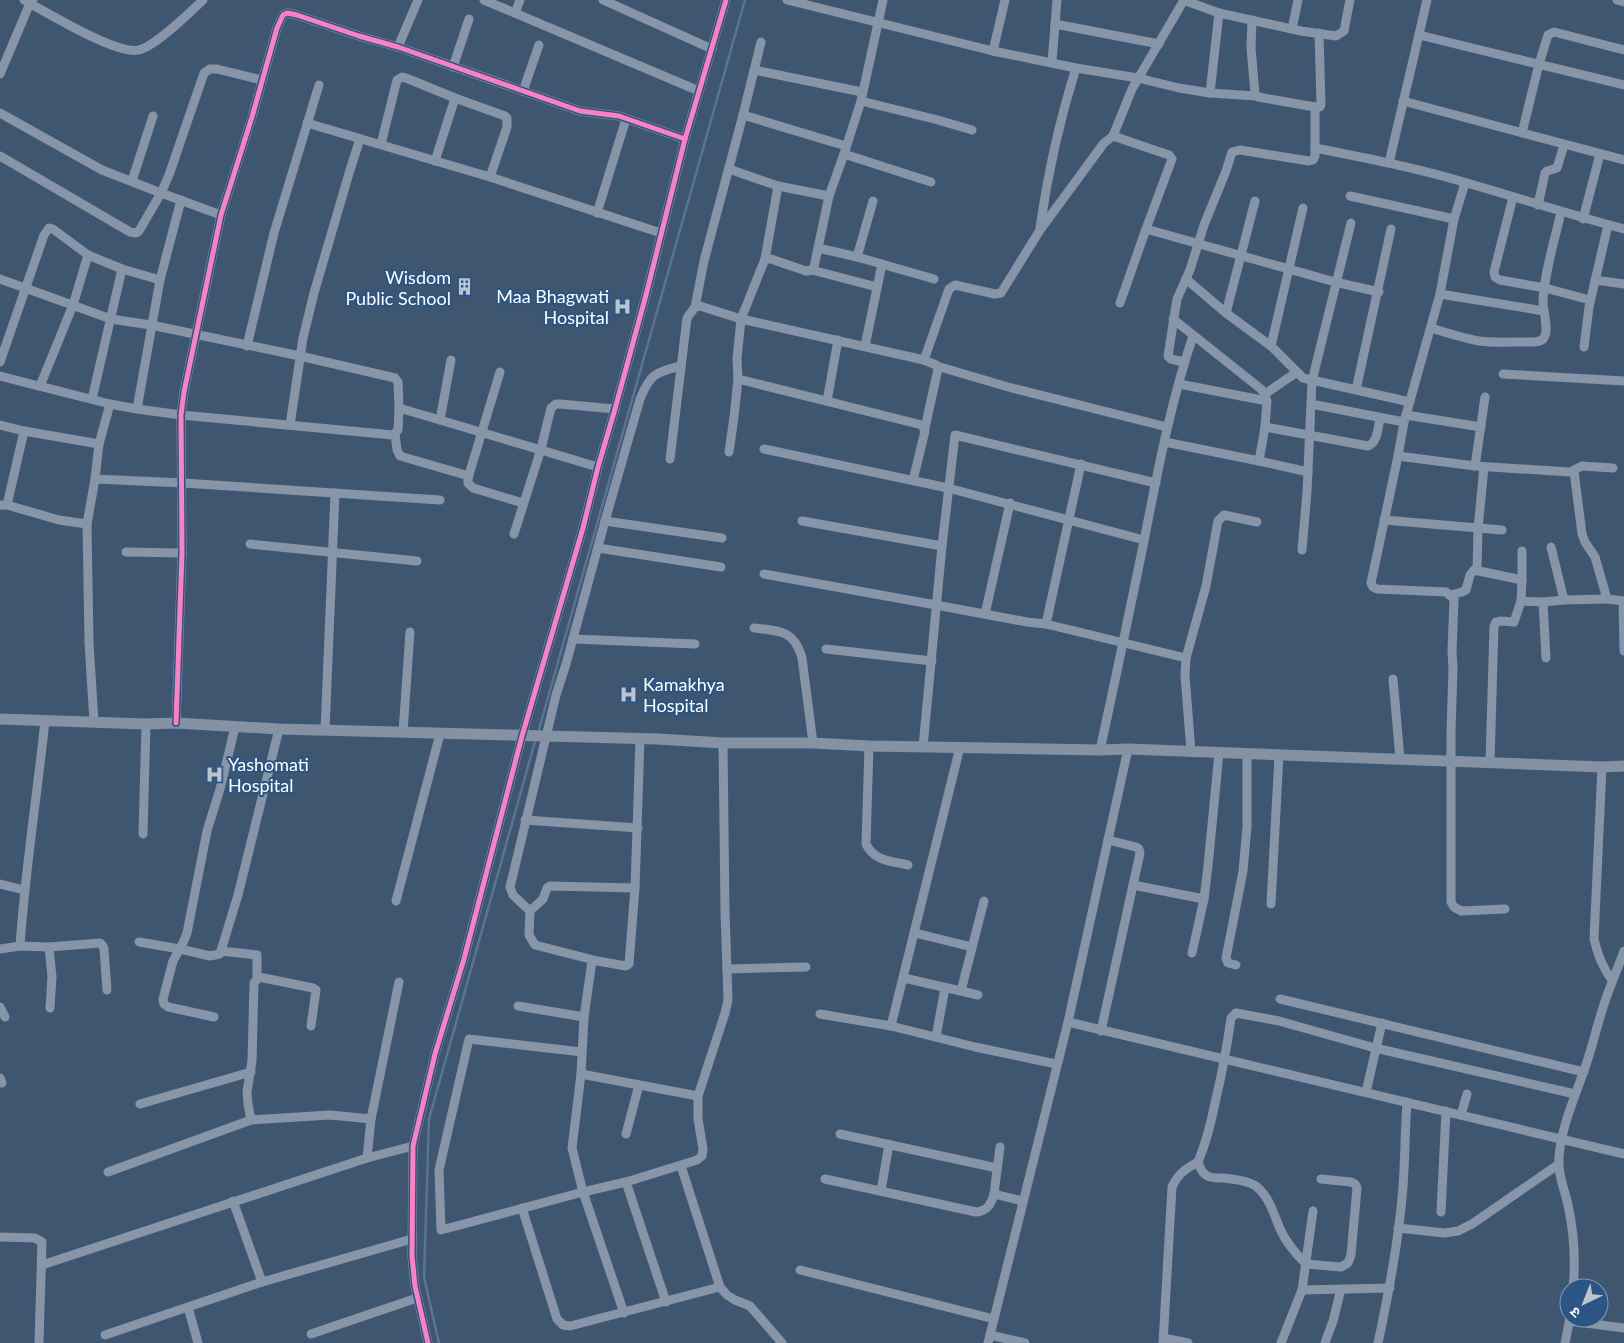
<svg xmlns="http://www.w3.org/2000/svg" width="1624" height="1343" viewBox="0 0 1624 1343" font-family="Lato,'Noto Sans Devanagari',sans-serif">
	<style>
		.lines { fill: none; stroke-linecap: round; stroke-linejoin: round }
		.stream { stroke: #597595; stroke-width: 2.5 }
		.minor { stroke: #8695a7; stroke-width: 9 }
		.major { stroke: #8492a4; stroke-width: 11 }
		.cycleway-casing { stroke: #2b5585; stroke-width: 8 }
		.cycleway { stroke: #ff80c0; stroke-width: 5 }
		.labels { text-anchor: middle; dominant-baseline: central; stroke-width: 4; stroke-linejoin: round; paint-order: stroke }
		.poi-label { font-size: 18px; fill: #fff; stroke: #2b5585; text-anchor: end }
	</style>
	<rect width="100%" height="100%" fill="#3f5671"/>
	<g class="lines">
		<g class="stream">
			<polyline points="538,733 745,0"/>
			<polyline points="439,1343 424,1277 429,1119 536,738"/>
		</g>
		<g class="minor">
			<path d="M24 0C46 12 118 56 139 50 157 45 189 13 203 0"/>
			<polyline points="484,0 699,91"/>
			<polyline points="603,0 712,49"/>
			<polyline points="787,0 993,51 1005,0"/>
			<polyline points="1183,0 1219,13 1301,31 1336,36 1344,31 1350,0"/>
			<polyline points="1617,0 1624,2"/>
			<polyline points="515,13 520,0"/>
			<polyline points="1055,24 1159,44"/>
			<polyline points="1292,29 1298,0"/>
			<polyline points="1419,35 1624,85"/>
			<polyline points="398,47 418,0"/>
			<polyline points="993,51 1076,68 1138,78 1179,88 1210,93 1256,96"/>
			<polyline points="1052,62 1057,0"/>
			<polyline points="453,67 469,19"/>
			<polyline points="754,70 862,92"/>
			<polyline points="0,74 30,3 33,0"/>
			<polyline points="523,91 539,45"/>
			<polyline points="1210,93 1219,13"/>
			<polyline points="861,101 938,120 972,130"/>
			<polyline points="1403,101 1624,160"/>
			<polyline points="1315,107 1320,107 1321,105 1319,33"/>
			<polyline points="0,113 102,170 161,193 221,215"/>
			<polyline points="743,115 846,146"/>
			<polyline points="307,123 490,177 661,233"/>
			<polyline points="1522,133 1539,64 1548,35 1554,32 1624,50"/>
			<polyline points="1113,136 1132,89 1184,0"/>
			<polyline points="381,144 397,80 402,77 406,78 455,98 505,116 507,118 507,127 490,177"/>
			<path d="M1315 148C1366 158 1417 168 1467 183 1519 198 1571 215 1624 229"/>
			<polyline points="844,154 931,182"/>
			<polyline points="0,156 130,232 136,233 139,231 161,193 169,175 204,73 210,69 217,69 262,80"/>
			<polyline points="435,161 455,98"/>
			<polyline points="1389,163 1427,0"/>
			<polyline points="729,169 778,186 829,196"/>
			<polyline points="132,181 153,116"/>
			<polyline points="1465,183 1454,219 1440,294 1404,422 1398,456 1371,583 1373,587 1377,589 1446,592 1454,599 1452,651 1453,669 1451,731 1451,902 1454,907 1461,911 1505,909"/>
			<polyline points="1350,196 1454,219"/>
			<polyline points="1513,197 1494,272 1495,277 1500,280 1545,288 1590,300"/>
			<polyline points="1538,205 1545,173 1547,171 1557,168 1564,145"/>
			<polyline points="597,213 626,119"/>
			<polyline points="1583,219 1600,154"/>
			<path d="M1040 228C1048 172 1059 122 1076 68"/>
			<polyline points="818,248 857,257 873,201"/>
			<polyline points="857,257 934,279"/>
			<polyline points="765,259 778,186"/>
			<polyline points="812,270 877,287"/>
			<polyline points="0,279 111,319 151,325 300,356 395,378 398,382 399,408 398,430 393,435 181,415 137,409 110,404 0,376"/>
			<polyline points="1186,279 1226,313 1271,346 1303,378 1410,402"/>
			<polyline points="1595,280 1624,284"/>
			<polyline points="1440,294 1544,311"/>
			<polyline points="1120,303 1146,229"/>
			<polyline points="695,307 704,261 743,115 761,42"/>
			<polyline points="1226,313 1255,201"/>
			<polyline points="1173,319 1261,389 1265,394 1266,400"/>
			<path d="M1431 328C1447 333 1463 338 1479 341 1494 343 1510 342 1525 342 1531 342 1539 343 1543 339 1550 332 1543 311 1543 302 1544 274 1555 239 1561 212"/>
			<polyline points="247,346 274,233 319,85"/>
			<polyline points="865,346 882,264"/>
			<polyline points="1271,346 1303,208"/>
			<polyline points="1584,347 1589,307 1608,225"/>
			<polyline points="451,360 440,420 598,467"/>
			<polyline points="924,360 949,289 955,285 995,294 1001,293 1040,230 1104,143 1113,136 1169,155 1172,159 1146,229 1335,282 1379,292"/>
			<polyline points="0,362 44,235 49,228 53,229 88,255 122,269 160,280"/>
			<polyline points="1184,362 1171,359 1168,356 1177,299 1190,270 1204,225 1226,171 1232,152 1240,150 1309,161 1313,160 1315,156 1315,107 1258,97 1255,94 1251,48 1252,20"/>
			<path d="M681 366C656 372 650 374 640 399L605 521 566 664 556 695 511 883 510 887 513 895 530 911 529 935 535 945 590 959 592 961 584 1017 581 1074 698 1096"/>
			<polyline points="937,366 1008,387 1167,427"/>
			<polyline points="500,372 468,478 468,483 473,488 523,503"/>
			<polyline points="1503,374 1624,381"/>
			<polyline points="738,379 922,425 925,431 913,480"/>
			<polyline points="40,386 73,305 88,255"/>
			<polyline points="1356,390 1391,229"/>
			<polyline points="1265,394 1297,372"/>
			<polyline points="92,399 122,269"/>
			<polyline points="827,401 838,340"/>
			<polyline points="1311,404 1404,422"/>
			<polyline points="399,408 440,420"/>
			<polyline points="137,409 160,280 181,200"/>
			<polyline points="1406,415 1481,427"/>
			<polyline points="0,425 24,431 99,444"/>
			<polyline points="290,425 303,338 314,293 350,170 360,139"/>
			<path d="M1265 427 1368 446C1378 442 1378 427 1380 418"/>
			<polyline points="395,434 397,450 400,456 469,476"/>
			<polyline points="1165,442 1259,461 1265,427 1267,401 1179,384"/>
			<polyline points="764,449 948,488 1144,540"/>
			<polyline points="729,452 734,417 738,379 737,359 741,319 765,259 771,259 806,271 812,270 814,267 829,196 844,154 861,101 883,0"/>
			<polyline points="1398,456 1475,466 1570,472 1582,466 1613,468"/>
			<polyline points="670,459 686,326 687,318 695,307 700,306 741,319 924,360 936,365 938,369 925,428"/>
			<polyline points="1259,461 1308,472"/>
			<polyline points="1081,464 1046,624 1186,658"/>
			<polyline points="1475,466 1485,397"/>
			<polyline points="1574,471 1582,534 1585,542 1595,557 1607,599 1624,601"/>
			<polyline points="95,479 183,483 440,500"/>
			<polyline points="0,505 7,505 59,520 87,524"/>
			<polyline points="7,505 24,431"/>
			<polyline points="1384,520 1502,530"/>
			<polyline points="605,521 722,538"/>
			<polyline points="802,521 942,546"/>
			<polyline points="514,534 541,449 551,408 556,404 560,404 615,409"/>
			<polyline points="250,544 417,561"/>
			<polyline points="1551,547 1564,600 1607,599"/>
			<polyline points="598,548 721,567"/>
			<polyline points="1302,550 1307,492 1312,381 1351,223"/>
			<polyline points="1522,551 1522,580 1521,601 1543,602 1546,658"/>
			<polyline points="126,552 182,553"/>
			<polyline points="1477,570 1478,529 1484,467"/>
			<polyline points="764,574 936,605 1027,622 1046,624"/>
			<polyline points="1451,595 1462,592 1466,590 1470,575 1474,570 1522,580"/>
			<polyline points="1623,601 1624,651"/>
			<polyline points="1543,602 1564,600"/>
			<polyline points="985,614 1010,503"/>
			<path d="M754 628C780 631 794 630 802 658L813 743"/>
			<polyline points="573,639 695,644"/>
			<polyline points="826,649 932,661"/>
			<polyline points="1393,679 1400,759"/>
			<polyline points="94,722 89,642 87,524 95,479 99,444 110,404"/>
			<polyline points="176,723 182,553 181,415 184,392 221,215 252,117 277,28 283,15 287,13 297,15 359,36 398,47 580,111 619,116 685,139"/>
			<polyline points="325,730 335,493"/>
			<polyline points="403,732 410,632"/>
			<path d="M869 746 866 844C874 861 891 861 908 865"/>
			<polyline points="923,747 942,546 955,435 1156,483"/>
			<path d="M1100 750C1115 682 1129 614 1143 546 1157 475 1170 404 1193 336"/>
			<polyline points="1191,752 1185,675 1186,658 1206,586 1218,521 1224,515 1257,522"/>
			<polyline points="1490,762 1494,626 1496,622 1500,621 1514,622 1521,601"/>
			<path d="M1602 767 1594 939C1598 955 1602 967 1612 980"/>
			<polyline points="525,820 638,828"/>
			<polyline points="143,834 146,724"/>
			<polyline points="0,884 24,890"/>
			<polyline points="1133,885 1204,899"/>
			<polyline points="396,901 440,734"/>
			<polyline points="1271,904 1279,755"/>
			<polyline points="530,911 543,899 547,888 550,886 635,888"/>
			<polyline points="915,933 972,947"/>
			<polyline points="139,942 180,949 210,956 220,954 238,895 279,729"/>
			<path d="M20 946C25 871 37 796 45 721"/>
			<polyline points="49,947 52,977 50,1008"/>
			<polyline points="0,949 20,946 49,947 100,943 103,946 104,949 107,990"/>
			<polyline points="221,951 257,955 257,978"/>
			<polyline points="1192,953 1204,899 1208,866 1219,753"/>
			<polyline points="592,960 626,966 629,964 635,888 640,739"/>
			<polyline points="1236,965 1228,963 1226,958 1243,871 1247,827 1247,754"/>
			<polyline points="727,969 806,967"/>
			<polyline points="904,978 978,995"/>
			<polyline points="961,991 984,901"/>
			<polyline points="1280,999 1584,1072"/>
			<polyline points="518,1006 584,1017"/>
			<polyline points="0,1007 5,1017"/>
			<polyline points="820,1014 891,1026 975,1047 1056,1064"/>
			<polyline points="214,1017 168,1007 164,1004 163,999 173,961 183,943 187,933 207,831 220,789 235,727"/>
			<polyline points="1068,1022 1624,1154"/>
			<polyline points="891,1026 960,747"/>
			<polyline points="1101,1031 1140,853 1139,849 1136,847 1108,840"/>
			<polyline points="936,1037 945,988"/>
			<polyline points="582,1052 469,1039 439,1170 441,1230 583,1192 626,1182 697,1160 702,1156 703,1149 698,1119 698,1096 725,1013 728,1000 725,911 723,743"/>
			<polyline points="581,1074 572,1148 583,1192 624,1313"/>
			<polyline points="0,1078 2,1083"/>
			<polyline points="1366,1092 1382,1023"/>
			<polyline points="140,1104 251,1072"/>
			<polyline points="1461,1115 1467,1094"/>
			<polyline points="251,1120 248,1104 247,1092 252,1061 254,983 259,977 313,988 316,990 311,1026"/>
			<polyline points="626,1134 639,1085"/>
			<polyline points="840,1134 997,1168"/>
			<polyline points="367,1158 371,1119 399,982"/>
			<polyline points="108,1172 251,1120 330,1115 371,1119"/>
			<path d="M825 1179 976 1212C988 1211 991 1204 994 1194L1023 1201"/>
			<path d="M1321 1179 1351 1182 1355 1184 1357 1188 1351 1255 1348 1263 1341 1267 1306 1264C1296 1254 1287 1244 1281 1231 1274 1216 1271 1199 1257 1187 1250 1181 1234 1179 1224 1178 1218 1178 1211 1179 1206 1175 1201 1172 1200 1167 1198 1162 1206 1143 1211 1123 1215 1103 1222 1074 1227 1047 1231 1018L1236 1013 1279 1021 1375 1048 1575 1094"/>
			<polyline points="626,1182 666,1302"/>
			<polyline points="881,1191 889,1144"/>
			<polyline points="994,1194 1000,1147"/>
			<polyline points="233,1201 262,1282"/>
			<polyline points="522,1208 557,1319 563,1325 570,1326 720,1287 681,1166"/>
			<polyline points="1441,1212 1446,1111"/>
			<polyline points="1398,1228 1445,1233 1458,1231 1472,1224 1559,1164"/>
			<polyline points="0,1237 35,1238 42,1242 39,1343"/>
			<polyline points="42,1265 367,1158 413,1146"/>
			<polyline points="800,1270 994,1319"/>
			<polyline points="720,1287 727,1295 735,1300 750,1306 782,1343"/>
			<path d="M1573 1288C1576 1259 1574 1233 1568 1205 1564 1187 1558 1176 1559 1157 1561 1128 1574 1100 1583 1073 1591 1053 1595 1032 1602 1011 1608 990 1617 971 1624 951"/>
			<polyline points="1302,1290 1390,1288"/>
			<polyline points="188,1307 198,1343"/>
			<polyline points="1570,1321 1624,1328"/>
			<polyline points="311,1334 417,1298"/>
			<polyline points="105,1335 262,1282 412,1239"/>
			<polyline points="990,1335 1025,1343"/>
			<polyline points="1164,1338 1188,1343"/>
			<polyline points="428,1343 415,1286 412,1256 413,1146 435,1054 464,959 522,736 583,528 598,467 615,409 646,295 685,139 726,0"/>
			<polyline points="988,1343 1068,1022 1128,749"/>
			<path d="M1163 1343 1172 1187C1178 1174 1185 1169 1198 1162"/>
			<polyline points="1281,1343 1302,1290 1313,1211"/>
			<polyline points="1325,1343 1333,1321 1341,1289"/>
			<path d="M1378 1343C1389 1292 1399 1240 1403 1187 1405 1159 1405 1130 1407 1102"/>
			<polyline points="1565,1343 1570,1318"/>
		</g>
		<polyline class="major" points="0,719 146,724 176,723 279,729 658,739 723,743 813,743 869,746 1100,750 1128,749 1602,767 1624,766"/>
		<defs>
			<g id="cycleway">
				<polyline points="176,723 182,553 181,415 184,392 221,215 252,117 277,28 283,15 287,13 297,15 359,36 398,47 580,111 619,116 685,139"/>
				<polyline points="428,1343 415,1286 412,1256 413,1146 435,1054 464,959 522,736 583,528 598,467 615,409 646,295 685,139 726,0"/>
			</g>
		</defs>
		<use href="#cycleway" class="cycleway-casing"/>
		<use href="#cycleway" class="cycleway"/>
	</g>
	<defs>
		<symbol id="building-bare" viewBox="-9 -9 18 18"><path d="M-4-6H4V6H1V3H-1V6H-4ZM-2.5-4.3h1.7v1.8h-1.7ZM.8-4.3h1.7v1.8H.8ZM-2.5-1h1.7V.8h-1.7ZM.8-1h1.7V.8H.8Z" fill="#bcc4cd" stroke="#2b5585" stroke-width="2.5" paint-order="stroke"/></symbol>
		<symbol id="hospital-bare" viewBox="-9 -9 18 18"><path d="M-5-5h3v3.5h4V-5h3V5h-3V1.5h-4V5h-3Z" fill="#bcc4cd" stroke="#2b5585" stroke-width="2.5" paint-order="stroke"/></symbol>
	</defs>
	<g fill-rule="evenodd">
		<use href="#building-bare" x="452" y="274" width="25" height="25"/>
		<use href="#hospital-bare" x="610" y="294" width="25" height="25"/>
		<use href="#hospital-bare" x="616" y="682" width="25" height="25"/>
		<use href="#hospital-bare" x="202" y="762" width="25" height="25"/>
	</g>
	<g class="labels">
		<g class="poi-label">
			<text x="451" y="277">Wisdom<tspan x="451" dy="21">Public School</tspan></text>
			<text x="609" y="296">Maa Bhagwati<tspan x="609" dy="21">Hospital</tspan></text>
			<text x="643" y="684" text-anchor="start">Kamakhya<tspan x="643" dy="21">Hospital</tspan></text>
			<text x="228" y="764" text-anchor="start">Yashomati<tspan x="228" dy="21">Hospital</tspan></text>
		</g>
	</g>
	<g transform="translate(1584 1303) rotate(223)"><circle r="24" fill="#2b5585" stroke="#8099b6"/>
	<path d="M0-4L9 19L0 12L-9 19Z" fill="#bcc4cd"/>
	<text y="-8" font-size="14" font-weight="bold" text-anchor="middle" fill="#ffffff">उ</text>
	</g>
</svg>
